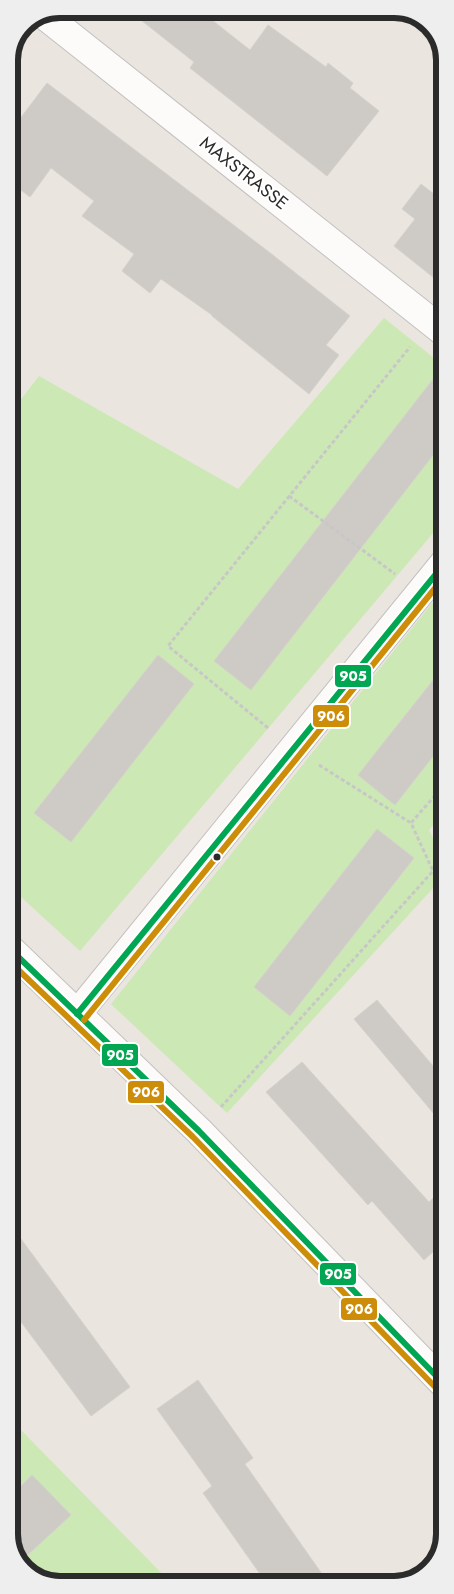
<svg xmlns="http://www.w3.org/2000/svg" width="454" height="1594" viewBox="0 0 454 1594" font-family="Jost,sans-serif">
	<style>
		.green { fill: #cce8b4 }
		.building { fill: #cecbc7; stroke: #d5d1cb }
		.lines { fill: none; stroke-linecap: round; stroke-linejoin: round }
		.minor-casing { stroke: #c3c1c1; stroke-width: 30 }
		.path { stroke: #c8c7c7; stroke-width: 3; stroke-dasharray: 4 2.5; stroke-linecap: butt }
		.minor { stroke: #fcfbfa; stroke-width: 28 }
		.bus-1-casing { stroke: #fff; stroke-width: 10 }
		.bus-2-casing { stroke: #fff; stroke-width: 10 }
		.bus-1 { stroke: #00a651; stroke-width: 6 }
		.bus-2 { stroke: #ce8d09; stroke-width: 6 }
		.bus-dot { fill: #2b2b2b; stroke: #fff; stroke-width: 2 }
		.labels { text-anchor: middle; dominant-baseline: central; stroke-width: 4; stroke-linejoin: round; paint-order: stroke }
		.street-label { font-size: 18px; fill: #2b2b2b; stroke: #fff }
		.rim { fill: none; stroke: #2b2b2b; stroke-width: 6 }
		.line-badge { stroke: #fff; stroke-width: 2 }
		.badge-label { font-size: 14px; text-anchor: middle; font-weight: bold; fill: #fff }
	</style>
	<rect width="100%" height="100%" fill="#eae5df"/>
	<g class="green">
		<polygon points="384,318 444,366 445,519 80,951 9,886 9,415 39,376 238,489"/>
		<polygon points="445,587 445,811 429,830 445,861 445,875 227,1113 111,1004"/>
		<polygon points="10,1419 173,1585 53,1585 26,1572 10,1545"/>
	</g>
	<g class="building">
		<polygon points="127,9 198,9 250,50 268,25 326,67 328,63 353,83 350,88 379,111 327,176 190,68 194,62"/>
		<polygon points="47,83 269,252 350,316 326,345 339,355 309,394 212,316 212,315 161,279 150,293 122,271 134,254 82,216 94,201 51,168 30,197 9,181 9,144 21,128 16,124"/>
		<polygon points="444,181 444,286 394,246 415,219 402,209 421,184 434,194"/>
		<polygon points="444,365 444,441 251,690 214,661"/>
		<polygon points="158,655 194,684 71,842 34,813"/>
		<polygon points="445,665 445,741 395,805 358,775"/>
		<polygon points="377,829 414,858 290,1016 254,987"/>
		<polygon points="377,1000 445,1080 445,1127 354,1019"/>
		<polygon points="302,1062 429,1202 445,1187 445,1241 424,1260 372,1201 368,1205 266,1092"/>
		<polygon points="10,1224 130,1387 91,1416 10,1307"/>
		<polygon points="198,1380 253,1458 245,1464 329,1584 267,1584 203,1493 212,1486 157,1409"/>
		<polygon points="32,1475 71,1515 20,1562 10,1545 10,1497"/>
	</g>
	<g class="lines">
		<defs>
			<g id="minor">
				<polyline points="44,15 444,332"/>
				<polyline points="9,948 199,1131 445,1385"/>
				<polyline points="77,1014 445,562"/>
			</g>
		</defs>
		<use href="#minor" class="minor-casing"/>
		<g class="path">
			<polyline points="289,496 395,574"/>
			<polyline points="268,728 168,646 410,347"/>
			<polyline points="319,765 411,823"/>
			<polyline points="221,1107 433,871 411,823 445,784"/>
		</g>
		<use href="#minor" class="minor"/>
		<defs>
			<g id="bus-1">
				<polyline points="9,948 199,1131 445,1385"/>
				<polyline points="77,1014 445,563"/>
			</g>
			<g id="bus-2">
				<polyline points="9,961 193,1137 439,1391"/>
				<polyline points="84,1020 445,576"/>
			</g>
		</defs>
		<use href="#bus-1" class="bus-1-casing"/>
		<use href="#bus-2" class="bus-2-casing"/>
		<use href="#bus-1" class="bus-1"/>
		<use href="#bus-2" class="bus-2"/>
	</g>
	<circle class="bus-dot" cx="217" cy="857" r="4.5"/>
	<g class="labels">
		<g class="street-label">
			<text transform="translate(244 173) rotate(38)">MAXSTRASSE</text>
		</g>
	</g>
	<path d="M0 0H454V1594H0ZM60 18H394A42 42 0 0 1 436 60V1534A42 42 0 0 1 394 1576H60A42 42 0 0 1 18 1534V60A42 42 0 0 1 60 18Z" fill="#eee" fill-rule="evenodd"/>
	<path class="rim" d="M60 18H394A42 42 0 0 1 436 60V1534A42 42 0 0 1 394 1576H60A42 42 0 0 1 18 1534V60A42 42 0 0 1 60 18Z"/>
	<g class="line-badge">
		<rect x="334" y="664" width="38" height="24" rx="5" fill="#00a651"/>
		<rect x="312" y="704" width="38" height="24" rx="5" fill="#ce8d09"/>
		<rect x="101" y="1043" width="38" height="24" rx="5" fill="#00a651"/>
		<rect x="127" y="1080" width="38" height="24" rx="5" fill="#ce8d09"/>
		<rect x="319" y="1262" width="38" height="24" rx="5" fill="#00a651"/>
		<rect x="340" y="1297" width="38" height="24" rx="5" fill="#ce8d09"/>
	</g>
	<g class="badge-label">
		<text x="353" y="681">905</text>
		<text x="331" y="721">906</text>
		<text x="120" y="1060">905</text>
		<text x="146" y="1097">906</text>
		<text x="338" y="1279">905</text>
		<text x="359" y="1314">906</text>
	</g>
</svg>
